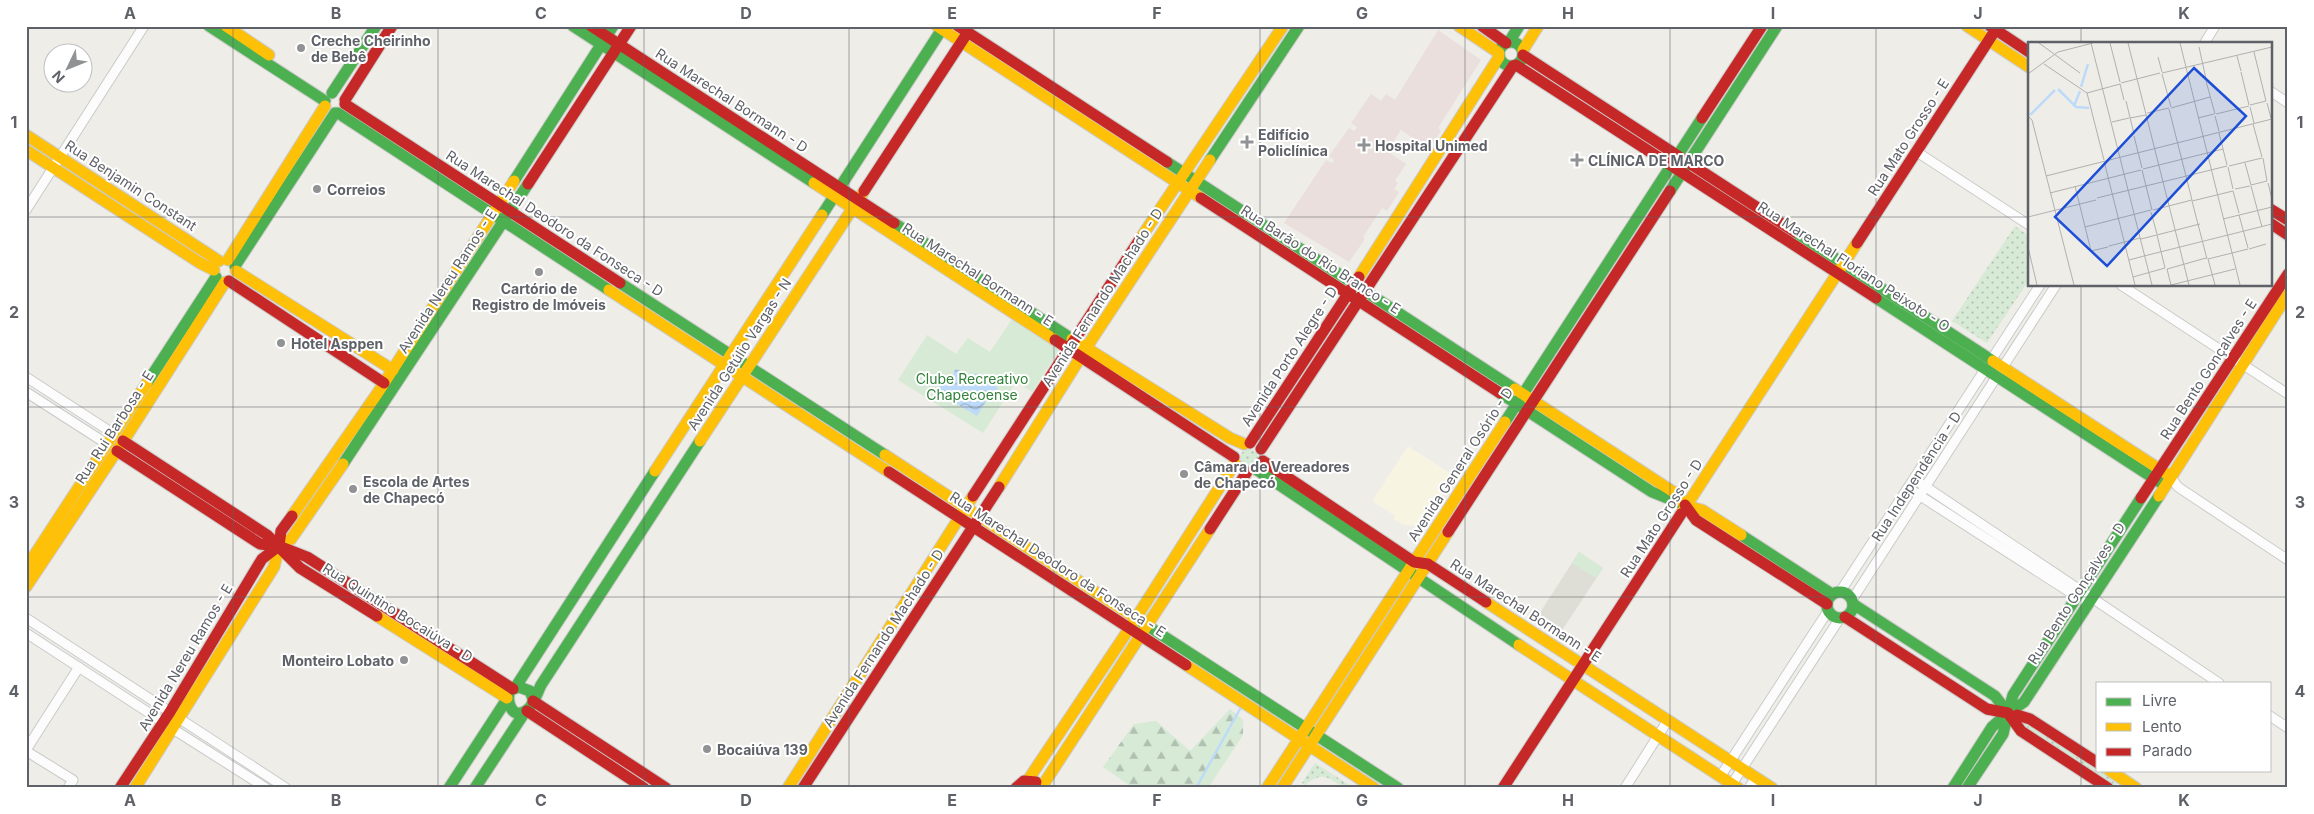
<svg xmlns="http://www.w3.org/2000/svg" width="2314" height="814" viewBox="0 0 2314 814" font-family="Inter,sans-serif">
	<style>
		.commercial { fill: #f7f4e2 }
		.education { fill: #deddd6 }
		.medical { fill: #eadfdc }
		.grass { fill: url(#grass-dots) }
		.forest { fill: url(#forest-firs) }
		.park { fill: #d6ead5 }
		.water { fill: url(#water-waves) }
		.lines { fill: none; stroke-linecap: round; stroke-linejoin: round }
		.stream { stroke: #bddbf8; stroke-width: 2.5 }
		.street-casing { stroke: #cacac9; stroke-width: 11 }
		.fast-casing { stroke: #cbcbca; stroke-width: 13 }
		.slow-casing { stroke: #cbcbca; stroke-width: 13 }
		.jam-casing { stroke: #cbcbca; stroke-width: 13 }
		.street { stroke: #fcfcfc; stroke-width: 9 }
		.fast { stroke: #4caf50; stroke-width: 11 }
		.slow { stroke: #ffc107; stroke-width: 11 }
		.jam { stroke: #c62828; stroke-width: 11 }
		.grid { fill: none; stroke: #5e6167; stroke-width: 1; stroke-opacity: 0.55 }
		.poi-dot { fill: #909294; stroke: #fff; stroke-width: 2 }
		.labels { text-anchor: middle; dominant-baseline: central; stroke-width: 4; stroke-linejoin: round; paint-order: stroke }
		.poi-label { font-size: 14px; font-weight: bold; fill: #5e6167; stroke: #fff; text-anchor: start }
		.street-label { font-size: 14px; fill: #5e6167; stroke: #fff }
		.park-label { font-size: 14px; fill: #32813b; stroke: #fff }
		.inset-river { fill: none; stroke: #bddbf8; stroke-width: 2.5 }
		.inset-road { fill: none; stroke: #b0b1b0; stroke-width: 1 }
		.view { fill: #1d4ed8; fill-opacity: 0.15; stroke: #1d4ed8; stroke-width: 2.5 }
		.inset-edge { fill: none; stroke: #5e6167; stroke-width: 2.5 }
		.neatline { fill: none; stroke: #5e6167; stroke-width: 2 }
		.grid-label { font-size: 16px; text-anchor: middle; font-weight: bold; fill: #5e6167 }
	</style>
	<defs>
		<pattern id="grass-dots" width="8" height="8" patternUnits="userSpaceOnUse" patternTransform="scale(1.25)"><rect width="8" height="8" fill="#d6ead5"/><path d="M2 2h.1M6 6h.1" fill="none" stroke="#b1c1b1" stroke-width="1.8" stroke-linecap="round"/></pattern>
		<pattern id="forest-firs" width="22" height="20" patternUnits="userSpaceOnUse" patternTransform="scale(1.25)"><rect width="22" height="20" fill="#d6ead5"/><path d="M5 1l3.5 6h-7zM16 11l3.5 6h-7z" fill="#b1c1b1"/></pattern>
		<pattern id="water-waves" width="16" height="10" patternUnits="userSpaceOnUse" patternTransform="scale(1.25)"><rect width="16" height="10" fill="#bddbf8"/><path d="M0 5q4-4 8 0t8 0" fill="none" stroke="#9db5cd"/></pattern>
	</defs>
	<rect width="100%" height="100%" fill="#eeede8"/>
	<polygon class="commercial" points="1408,446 1454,476 1420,526 1404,525 1393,519 1395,516 1372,501"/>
	<polygon class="education" points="1579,552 1603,568 1557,638 1534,622"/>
	<polygon class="medical" points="1438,30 1481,60 1438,128 1441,131 1429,149 1420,143 1415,150 1411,147 1416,140 1401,130 1387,151 1406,164 1395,181 1398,183 1394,189 1399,192 1387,211 1382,208 1363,237 1365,239 1349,262 1284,223 1326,160 1332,163 1334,160 1329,156 1349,128 1354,131 1357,127 1351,123 1371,94 1381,101 1386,94 1395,100"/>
	<g class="grass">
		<polygon points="2015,226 2029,236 2029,280 1987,343 1952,321"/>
		<circle cx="1249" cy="458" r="9"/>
		<polygon points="2024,721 2118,782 2116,786 2022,725"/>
		<path d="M1315 763 1354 788C1330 788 1330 765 1305 785L1302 783Z"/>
	</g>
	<polygon class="forest" points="1230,709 1243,720 1243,735 1208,788 1133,788 1103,767 1134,724 1156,721 1190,751"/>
	<g class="park">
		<polygon points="1012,319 1059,350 1032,392 1016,382 983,433 898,380 927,335 956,354 968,338 990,352"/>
		<polygon points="1579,552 1603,568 1596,578 1572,563"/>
	</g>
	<polygon class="water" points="955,369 965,372 965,377 958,379 961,385 976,373 998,388 995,394 989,397 977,416 940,394 939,383 952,377"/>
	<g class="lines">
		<polyline class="stream" points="1196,788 1240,709"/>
		<defs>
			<g id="street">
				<polyline points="2204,44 2215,26"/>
				<polyline points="2270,91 2288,103"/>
				<polyline points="1917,152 2029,225"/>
				<polyline points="26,210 144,26"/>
				<polyline points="2121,285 2288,394"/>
				<polyline points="26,377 114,434"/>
				<polyline points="26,392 107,444"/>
				<polyline points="2170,476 2178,487 2288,560"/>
				<polyline points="1914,479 2219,683"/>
				<polyline points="1908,488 2082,600"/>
				<polyline points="1840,592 2040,285"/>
				<polyline points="1852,600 2056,285"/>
				<polyline points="26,618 170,712"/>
				<polyline points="26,633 163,722"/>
				<polyline points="2270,716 2288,728"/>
				<polyline points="180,719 286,788"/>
				<polyline points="173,729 266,788"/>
				<polyline points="26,750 79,667"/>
				<polyline points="26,751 73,780 68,788"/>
				<polyline points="1720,777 1828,611"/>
				<polyline points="1732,784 1840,618"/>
				<polyline points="1625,788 1668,720"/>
				<polyline points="1749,788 1756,777"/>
			</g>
			<g id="fast">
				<polyline points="209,26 325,101"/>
				<polyline points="573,26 814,183"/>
				<circle cx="1511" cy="54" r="12"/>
				<polyline points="1509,42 1519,26"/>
				<polyline points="332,93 376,26"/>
				<polyline points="338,113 609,290"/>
				<polyline points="1210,160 1299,26"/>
				<polyline points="1167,162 1515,389"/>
				<polyline points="514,181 613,26"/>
				<polyline points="1670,191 1777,26"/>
				<polyline points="822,215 944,26"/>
				<polyline points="894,223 1072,339"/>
				<polyline points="1795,232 1993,361"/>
				<polyline points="235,266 335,113"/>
				<polyline points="620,283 885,455"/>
				<polyline points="1876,298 2164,485"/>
				<polyline points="147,383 216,277"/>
				<polyline points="1500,393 1652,492 1685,505"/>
				<polyline points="1505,422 1702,118"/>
				<polyline points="343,464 528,184"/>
				<polyline points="1257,470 1519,645"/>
				<polyline points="1741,535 1832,594"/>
				<circle cx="1840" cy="605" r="13"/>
				<polyline points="1853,604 1995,696 2008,713 2017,715"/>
				<polyline points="1137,619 1398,788"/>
				<polyline points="515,688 655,471"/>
				<path d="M533 699 530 691 519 687 510 690C506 702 512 721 527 710 534 705 537 693 541 685L700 441"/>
				<polyline points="449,788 507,699"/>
				<polyline points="475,788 525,712"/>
				<polyline points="1953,788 1992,727 2008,713 2013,695 2141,498"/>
				<polyline points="1967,788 2003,734 2008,713 2024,702 2159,496"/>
			</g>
			<g id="slow">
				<polyline points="226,26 269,55"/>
				<polyline points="937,26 1201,198"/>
				<polyline points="1459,26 1499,53"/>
				<polyline points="1967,26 2029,67"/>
				<polyline points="1523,50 1538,26"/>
				<polyline points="26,135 219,261"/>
				<polyline points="26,150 200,263 214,270"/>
				<polyline points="814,183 1055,340"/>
				<polyline points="1140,239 1283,26"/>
				<polyline points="228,260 325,106"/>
				<polyline points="236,271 393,370"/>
				<polyline points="1359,277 1499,57"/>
				<polyline points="609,290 889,472"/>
				<polyline points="1072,339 1230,438 1244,444"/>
				<polyline points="1993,361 2170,476"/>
				<polyline points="1515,389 1675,493 1686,506 1702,510 1741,535"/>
				<polyline points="700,441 864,191"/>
				<polyline points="885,455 1137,619"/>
				<polyline points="655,471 822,215"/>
				<polyline points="999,487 1092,339 1210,160"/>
				<polyline points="2159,496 2288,294"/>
				<polyline points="1681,514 1857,243"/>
				<polyline points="292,516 379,391 514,181"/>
				<polyline points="26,568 147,383"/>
				<polyline points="26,587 128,434 225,282"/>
				<polyline points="1486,602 1772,788"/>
				<polyline points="377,616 507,698"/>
				<polyline points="1519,645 1738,788"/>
				<polyline points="1186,665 1374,788"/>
				<polyline points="2109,770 2136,788"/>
				<polyline points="1028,780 1129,629 1235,463"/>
				<polyline points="135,788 274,567 279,546 291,539 343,464"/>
				<polyline points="788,788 973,496"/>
				<polyline points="1041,788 1210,529"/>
				<polyline points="1267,788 1505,422"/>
				<polyline points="1282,788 1448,532"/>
			</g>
			<g id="jam">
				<polyline points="591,26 894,223"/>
				<polyline points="958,26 1167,162"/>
				<polyline points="1482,26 1506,43"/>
				<polyline points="1990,26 2029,52"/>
				<polyline points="1523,55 1795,232"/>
				<polyline points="1516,65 1876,298"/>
				<polyline points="345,100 392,26"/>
				<polyline points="345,104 620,283"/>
				<polyline points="1702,118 1762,26"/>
				<polyline points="528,184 631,26"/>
				<polyline points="864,191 966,35"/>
				<polyline points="1201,198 1500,393"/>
				<polyline points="2270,209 2288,220"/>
				<polyline points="2270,223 2288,235"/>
				<polyline points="1857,243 1998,26"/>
				<polyline points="229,281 384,383"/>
				<polyline points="1055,340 1234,457"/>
				<polyline points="123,441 267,535 300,568 377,616"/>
				<polyline points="1250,443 1359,277"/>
				<polyline points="1261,449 1513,66"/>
				<polyline points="117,451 260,544 279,546 307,557 513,689"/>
				<polyline points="1263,461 1414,562 1428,564 1486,602"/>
				<polyline points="889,472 1186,665"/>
				<polyline points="973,496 1140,239"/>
				<polyline points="2141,498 2288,274"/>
				<polyline points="1685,505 1696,520 1827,604"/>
				<polyline points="1210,529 1247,472"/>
				<polyline points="1448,532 1670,191"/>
				<polyline points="1845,617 1987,709 2008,713 2021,731 2108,788"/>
				<polyline points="533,701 666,788"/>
				<polyline points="527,711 644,788"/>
				<polyline points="2017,715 2030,719 2098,763"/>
				<polyline points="120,788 170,712 262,559 279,546 281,531 292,516"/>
				<polyline points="803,788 999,487"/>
				<polyline points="1016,788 1024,781 1036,782"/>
				<polyline points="1503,788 1681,514"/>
			</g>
		</defs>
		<use href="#street" class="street-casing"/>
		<use href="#fast" class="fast-casing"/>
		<use href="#slow" class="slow-casing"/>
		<use href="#jam" class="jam-casing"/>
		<use href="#street" class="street"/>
		<use href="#fast" class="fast"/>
		<use href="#slow" class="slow"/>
		<use href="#jam" class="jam"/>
	</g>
	<path class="grid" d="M233 26V788M438 26V788M644 26V788M849 26V788M1054 26V788M1260 26V788M1465 26V788M1670 26V788M1876 26V788M2081 26V44M26 217H2029M2270 217H2288M2081 285V788M26 407H2288M26 597H2288"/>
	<g class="poi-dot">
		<circle cx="301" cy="48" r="5"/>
		<path d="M1244.5 134.5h5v5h5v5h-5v5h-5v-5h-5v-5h5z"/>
		<path d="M1361.5 137.5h5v5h5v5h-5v5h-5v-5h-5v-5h5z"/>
		<path d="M1574.5 152.5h5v5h5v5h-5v5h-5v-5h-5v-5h5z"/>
		<circle cx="317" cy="189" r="5"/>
		<circle cx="539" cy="272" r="5"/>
		<circle cx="281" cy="343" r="5"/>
		<circle cx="1184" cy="474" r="5"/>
		<circle cx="353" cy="489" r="5"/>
		<circle cx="404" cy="660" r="5"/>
		<circle cx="707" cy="749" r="5"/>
	</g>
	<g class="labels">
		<g class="poi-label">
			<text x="311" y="40">Creche Cheirinho<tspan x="311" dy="16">de Bebê</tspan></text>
			<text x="1258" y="134">Edifício<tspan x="1258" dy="16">Policlínica</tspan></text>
			<text x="1375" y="145">Hospital Unimed</text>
			<text x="1588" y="160">CLÍNICA DE MARCO</text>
			<text x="327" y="189">Correios</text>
			<text x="539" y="288" text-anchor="middle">Cartório de<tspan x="539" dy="16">Registro de Imóveis</tspan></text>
			<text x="291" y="343">Hotel Asppen</text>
			<text x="1194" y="466">Câmara de Vereadores<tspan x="1194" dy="16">de Chapecó</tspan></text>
			<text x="363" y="481">Escola de Artes<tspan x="363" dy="16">de Chapecó</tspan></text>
			<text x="394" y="660" text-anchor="end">Monteiro Lobato</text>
			<text x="717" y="749">Bocaiúva 139</text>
		</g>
		<g class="street-label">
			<text transform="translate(732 100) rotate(33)">Rua Marechal Bormann - D</text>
			<text transform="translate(1908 137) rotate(-57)">Rua Mato Grosso - E</text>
			<text transform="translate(131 185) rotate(33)">Rua Benjamin Constant</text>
			<text transform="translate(555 223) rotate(33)">Rua Marechal Deodoro da Fonseca - D</text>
			<text transform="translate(1321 259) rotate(33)">Rua Barão do Rio Branco - E</text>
			<text transform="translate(1854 266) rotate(33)">Rua Marechal Floriano Peixoto - O</text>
			<text transform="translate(978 274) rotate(33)">Rua Marechal Bormann - E</text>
			<text transform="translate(447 281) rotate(-57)">Avenida Nereu Ramos - E</text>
			<text transform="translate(1102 297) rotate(-57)">Avenida Fernando Machado - D</text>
			<text transform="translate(739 354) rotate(-57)">Avenida Getúlio Vargas - N</text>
			<text transform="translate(1289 356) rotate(-57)">Avenida Porto Alegre - D</text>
			<text transform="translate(2208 369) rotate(-57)">Rua Bento Gonçalves - E</text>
			<text transform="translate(114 427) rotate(-57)">Rua Rui Barbosa - E</text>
			<text transform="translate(1460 464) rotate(-57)">Avenida General Osório - D</text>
			<text transform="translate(1916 476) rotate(-57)">Rua Independência - D</text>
			<text transform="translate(1661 518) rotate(-57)">Rua Mato Grosso - D</text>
			<text transform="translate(1058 564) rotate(33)">Rua Marechal Deodoro da Fonseca - E</text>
			<text transform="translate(2076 593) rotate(-57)">Rua Bento Gonçalves - D</text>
			<text transform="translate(1526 610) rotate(33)">Rua Marechal Bormann - E</text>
			<text transform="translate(398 612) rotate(32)">Rua Quintino Bocaiúva - D</text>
			<text transform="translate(883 638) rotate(-57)">Avenida Fernando Machado - D</text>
			<text transform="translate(185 657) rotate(-59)">Avenida Nereu Ramos - E</text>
		</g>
		<g class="park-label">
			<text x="972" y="378">Clube Recreativo<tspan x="972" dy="16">Chapecoense</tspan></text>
		</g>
	</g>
	<g transform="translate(2028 42)">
		<rect width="244" height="244" fill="#eeede8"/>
		<path class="inset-river" d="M53 45 60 22M30 47 48 65 61 66M46 64 52 49M2 73 27 48"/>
		<path class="inset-road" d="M11 1 52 31M63 1 124 243M82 1 92 40M100 1 161 243M152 1 212 243M171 5 178 37M226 10 238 59M209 14 213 29M130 15 134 30M16 22 59 51M213 30 221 63M134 31 244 5M0 32 30 10 65 1M134 32 143 65M178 39 187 72M93 41 132 31M92 42 96 58M59 51 76 118M59 51 92 42M98 59 106 92M239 61 243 76M222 63 238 59M222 65 226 81M143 66 182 55M119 71 141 66M188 72 221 64M0 74 4 78 46 243M187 74 191 89M102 76 118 73M170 76 186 72M84 80 101 76M225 82 234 115M191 91 199 123M106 94 114 126M235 116 239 139M76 119 107 243M217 121 223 143M201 124 234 116M200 125 205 147M115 127 195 107M114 128 124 168M18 134 244 77M240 141 244 157M223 143 239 139M47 144 63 209 80 205M223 144 234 185M207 147 222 144M205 149 211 171M22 151 113 128M69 156 199 124M164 159 205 149M164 159 179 217M125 168 164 158 141 67M123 170 129 192M211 173 220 206M0 175 68 158M195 177 244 165M57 185 123 168M129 193 137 226M113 197 172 182M81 204 112 196M0 205 9 243M221 207 238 202M116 214 244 182M180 217 220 207M180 217 187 243M101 218 116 214M139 227 143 243 207 227M139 227 178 216M105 235 137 226"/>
		<path class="view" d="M166 26 218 74 79 224 27 175Z"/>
		<rect width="244" height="244" class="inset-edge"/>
	</g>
	<rect width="2314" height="814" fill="none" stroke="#ffffff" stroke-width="55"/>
	<rect x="2096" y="682" width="175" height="90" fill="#ffffff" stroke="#bfc0c2"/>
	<rect x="2106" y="698" width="25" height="8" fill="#4caf50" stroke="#bfc0c2"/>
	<text x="2142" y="706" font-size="15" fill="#5e6167">Livre</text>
	<rect x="2106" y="723" width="25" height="8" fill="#ffc107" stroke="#bfc0c2"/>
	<text x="2142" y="732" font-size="15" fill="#5e6167">Lento</text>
	<rect x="2106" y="748" width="25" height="8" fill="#c62828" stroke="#bfc0c2"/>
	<text x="2142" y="756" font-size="15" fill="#5e6167">Parado</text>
	<g transform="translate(68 68) rotate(227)"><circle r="24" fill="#ffffff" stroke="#bfc0c2"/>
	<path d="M0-4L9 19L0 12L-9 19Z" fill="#909294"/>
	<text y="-8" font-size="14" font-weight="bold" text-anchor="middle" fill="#5e6167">N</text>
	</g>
	<rect x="28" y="28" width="2258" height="758" class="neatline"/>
	<g class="grid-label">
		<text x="130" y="19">A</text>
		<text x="336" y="19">B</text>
		<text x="541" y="19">C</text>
		<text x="746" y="19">D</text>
		<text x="952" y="19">E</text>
		<text x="1157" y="19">F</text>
		<text x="1362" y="19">G</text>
		<text x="1568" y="19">H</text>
		<text x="1773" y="19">I</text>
		<text x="1978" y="19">J</text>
		<text x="2184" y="19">K</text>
		<text x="14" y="128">1</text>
		<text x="2300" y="128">1</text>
		<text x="14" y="318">2</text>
		<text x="2300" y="318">2</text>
		<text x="14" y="508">3</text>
		<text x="2300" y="508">3</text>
		<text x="14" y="697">4</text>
		<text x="2300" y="697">4</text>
		<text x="130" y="806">A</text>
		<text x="336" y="806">B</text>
		<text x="541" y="806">C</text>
		<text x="746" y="806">D</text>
		<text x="952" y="806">E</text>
		<text x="1157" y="806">F</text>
		<text x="1362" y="806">G</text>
		<text x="1568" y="806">H</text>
		<text x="1773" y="806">I</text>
		<text x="1978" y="806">J</text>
		<text x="2184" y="806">K</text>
	</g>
</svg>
